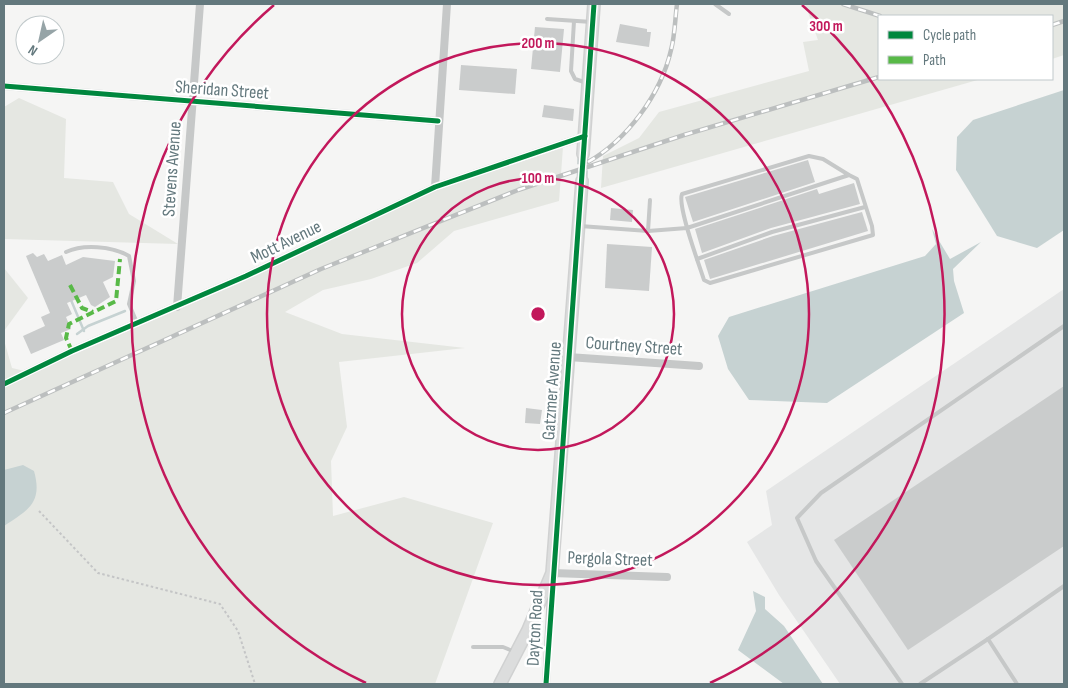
<svg xmlns="http://www.w3.org/2000/svg" width="1068" height="688" viewBox="0 0 1068 688" font-family="'Sofia Sans Condensed',sans-serif">
	<style>
		.built { fill: #e5e6e6 }
		.green { fill: #e5e7e2 }
		.water { fill: #c6d2d2 }
		.lines { fill: none; stroke-linecap: round; stroke-linejoin: round }
		.stream { stroke: #c6d2d2; stroke-width: 2.5 }
		.building { fill: #cacccc }
		.secondary-tunnel { stroke: #c9d0d0; stroke-width: 11; stroke-dasharray: 11 5.5; stroke-linecap: butt }
		.secondary-casing { stroke: #d0d1d1; stroke-width: 14 }
		.path { stroke: #c4c5c6; stroke-width: 2; stroke-dasharray: 2.5 2.5; stroke-linecap: butt }
		.lane { stroke: #c6c8c8; stroke-width: 4 }
		.street { stroke: #c6c8c8; stroke-width: 8 }
		.secondary { stroke: #dcdddd; stroke-width: 11 }
		.rail-casing { stroke: #bcbfbf; stroke-width: 4.5 }
		.rail { stroke: #fff; stroke-width: 2.5; stroke-dasharray: 8; stroke-linecap: butt }
		.quiet { stroke: #58b947; stroke-width: 4; stroke-dasharray: 8 4; stroke-linecap: butt }
		.cycleway-casing { stroke: #fff; stroke-width: 8 }
		.cycleway { stroke: #00873e; stroke-width: 5 }
		.ring { fill: none; stroke: #c2185b; stroke-width: 2.5 }
		.labels { text-anchor: middle; dominant-baseline: central; stroke-width: 5; stroke-linejoin: round; paint-order: stroke }
		.street-label { font-size: 18px; fill: #63787d; stroke: #fff }
		.centre { fill: #c2185b; stroke: #fff; stroke-width: 2.5 }
		.ring-label { font-size: 15px; text-anchor: middle; font-weight: bold; fill: #c2185b; stroke: #fff; stroke-width: 5; stroke-linejoin: round; paint-order: stroke }
	</style>
	<rect width="100%" height="100%" fill="#f5f5f4"/>
	<polygon class="built" points="1064,289 1064,684 840,684 779,595 747,542 772,525 766,491"/>
	<g class="green">
		<polygon points="805,4 1064,4 1064,55 1052,59 1052,16 879,16 879,79 981,79 601,188 603,156 639,138 659,112 809,71 803,42 818,40"/>
		<polygon points="19,98 66,119 64,178 113,182 129,214 178,244 4,239 4,107"/>
		<polygon points="563,147 559,201 454,231 417,263 371,279 323,290 285,312 342,334 465,348 339,362 347,427 331,461 333,516 404,497 493,523 435,684 4,684 4,340 12,368 29,372 437,187"/>
		<polygon points="4,268 28,298 4,331"/>
	</g>
	<g class="water">
		<polygon points="1064,90 1064,230 1037,248 997,236 956,170 957,137 973,120"/>
		<polygon points="932,229 950,259 981,242 953,269 954,281 964,313 827,403 749,400 728,369 718,336 729,317 925,256 936,244"/>
		<path d="M23 465 34 471C43 503 28 510 4 526V470Z"/>
		<polygon points="753,591 765,597 765,609 784,626 823,684 784,684 738,650 756,611"/>
	</g>
	<g class="lines">
		<g class="stream">
			<polyline points="71,300 84,331"/>
			<polyline points="77,334 88,326 125,311"/>
		</g>
	</g>
	<g class="building">
		<polygon points="620,24 647,29 647,32 651,32 649,47 616,42"/>
		<polygon points="535,27 564,29 560,72 531,69"/>
		<polygon points="461,65 517,69 515,94 459,90"/>
		<polygon points="544,105 574,109 573,121 542,117"/>
		<polygon points="808,160 815,182 693,222 685,197"/>
		<polygon points="854,183 860,204 771,228 702,253 695,229 817,189 819,194"/>
		<polygon points="611,208 633,210 632,222 610,220"/>
		<polygon points="862,212 868,231 710,279 704,260 773,236"/>
		<polygon points="607,244 652,247 649,291 605,288"/>
		<polygon points="33,253 37,257 44,254 48,261 62,255 66,265 83,257 115,261 113,277 103,282 110,297 95,307 91,305 86,295 67,303 72,314 66,317 71,329 61,333 64,340 31,354 23,336 45,326 41,317 50,313 26,256"/>
		<polygon points="1064,386 1064,546 908,650 834,540"/>
		<polygon points="526,408 542,410 540,424 525,423"/>
	</g>
	<g class="lines">
		<polyline class="secondary-tunnel" points="582,181 583,154"/>
		<defs>
			<g id="secondary">
				<polyline points="583,154 594,4"/>
				<polyline points="500,684 528,630 552,573 582,181"/>
			</g>
		</defs>
		<use href="#secondary" class="secondary-casing"/>
		<polyline class="path" points="39,511 98,573 220,604 238,631 255,684"/>
		<g class="lane">
			<polyline points="715,4 729,14"/>
			<polyline points="547,19 592,22"/>
			<polyline points="574,21 571,71 575,79 587,83"/>
			<polyline points="580,226 648,231 650,200"/>
			<path d="M648 231 687 228 849 175 857 179 872 226 873 235 710 283 704 280C699 264 677 206 682 194L809 156 823 159 849 175"/>
			<path d="M66 252C83 244 112 246 129 256L134 281 129 304 137 323"/>
			<polyline points="697,259 772,232 865,207"/>
			<polyline points="473,647 503,647 515,652"/>
			<polyline points="902,684 816,561 797,518 821,493 1064,326"/>
			<polyline points="920,684 988,639"/>
			<polyline points="1017,684 988,639 1064,586"/>
		</g>
		<g class="street">
			<polyline points="4,86 438,121"/>
			<polyline points="435,187 447,4"/>
			<polyline points="177,307 200,4"/>
			<polyline points="568,357 699,366"/>
			<polyline points="4,384 72,351 246,276 435,187 585,136"/>
			<polyline points="546,684 552,573 667,577"/>
		</g>
		<use href="#secondary" class="secondary"/>
		<defs>
			<g id="rail">
				<polyline points="843,4 880,16"/>
				<polyline points="1052,25 1064,21"/>
				<path d="M588 162C627 140 661 94 671 50 675 35 675 19 677 4"/>
				<polyline points="4,413 321,269 518,190 684,135 879,77"/>
			</g>
		</defs>
		<use href="#rail" class="rail-casing"/>
		<use href="#rail" class="rail"/>
		<g class="quiet">
			<polyline points="70,285 82,308 93,312"/>
			<polyline points="72,351 66,338 69,324 116,301 120,259"/>
		</g>
		<defs>
			<g id="cycleway">
				<polyline points="4,86 438,121"/>
				<polyline points="4,384 72,351 246,276 435,187 585,136"/>
				<polyline points="546,684 594,4"/>
			</g>
		</defs>
		<use href="#cycleway" class="cycleway-casing"/>
		<use href="#cycleway" class="cycleway"/>
	</g>
	<g class="ring">
		<circle cx="538" cy="314" r="136"/>
		<circle cx="538" cy="314" r="271"/>
		<path d="M366 683A407 407 0 0 1 274 5M802 5A407 407 0 0 1 710 683"/>
	</g>
	<g class="labels">
		<g class="street-label">
			<text transform="translate(222 90) rotate(4)">Sheridan Street</text>
			<text transform="translate(172 169) rotate(-86)">Stevens Avenue</text>
			<text transform="translate(286 242) rotate(-26)">Mott Avenue</text>
			<text transform="translate(634 346) rotate(4)">Courtney Street</text>
			<text transform="translate(552 391) rotate(-86)">Gatzmer Avenue</text>
			<text transform="translate(610 559) rotate(2)">Pergola Street</text>
			<text transform="translate(535 628) rotate(-87)">Dayton Road</text>
		</g>
	</g>
	<circle cx="538" cy="314" r="8" class="centre"/>
	<g class="ring-label">
		<text x="826" y="31">300 m</text>
		<text x="538" y="48">200 m</text>
		<text x="538" y="183">100 m</text>
	</g>
	<rect width="1068" height="688" fill="none" stroke="#63787d" stroke-width="10"/>
	<rect x="878" y="15" width="175" height="65" fill="#ffffff" stroke="#c1c9cb"/>
	<rect x="888" y="31" width="25" height="8" fill="#00873e" stroke="#c1c9cb"/>
	<text x="923" y="40" font-size="15" fill="#63787d">Cycle path</text>
	<rect x="888" y="56" width="25" height="8" fill="#58b947" stroke="#c1c9cb"/>
	<text x="923" y="65" font-size="15" fill="#63787d">Path</text>
	<g transform="translate(40 40) rotate(214)"><circle r="24" fill="#ffffff" stroke="#c1c9cb"/>
	<path d="M0-4L9 19L0 12L-9 19Z" fill="#96a4a7"/>
	<text y="-8" font-size="14" font-weight="bold" text-anchor="middle" fill="#63787d">N</text>
	</g>
</svg>
